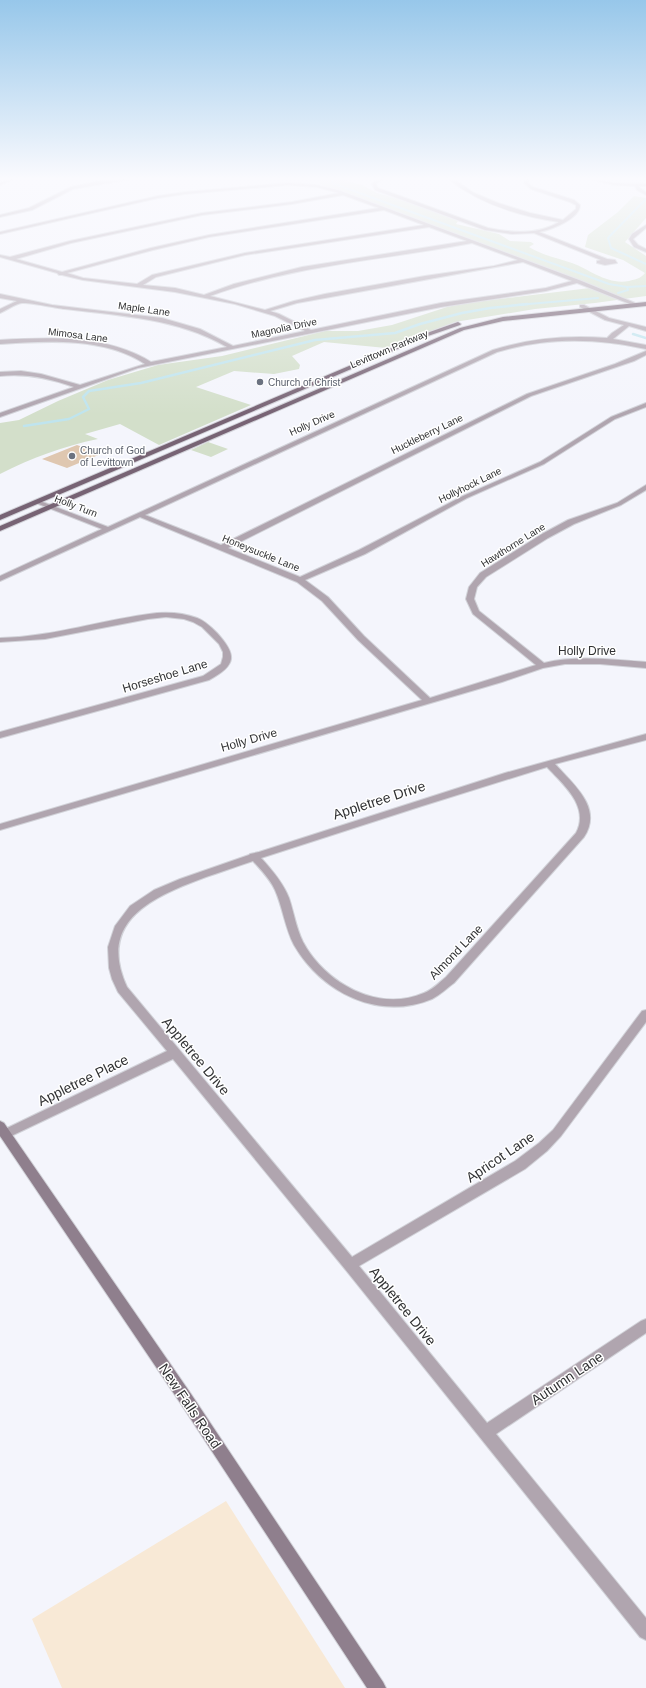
<svg xmlns="http://www.w3.org/2000/svg" width="646" height="1688" viewBox="0 0 646 1688" font-family="Helvetica,sans-serif">
	<style>
		.commercial { fill: #f8e9d6 }
		.green { fill: #d3dfca }
		.lines { fill: none; stroke-linecap: round; stroke-linejoin: round }
		.stream-far1 { stroke: #bfe4ee; stroke-width: 2 }
		.stream { stroke: #bfe4ee; stroke-width: 2.5 }
		.building { fill: #dfc7b0 }
		.minor-casing { stroke: #d1d2d8; stroke-width: 2 }
		.secondary-casing { stroke: #d1d2d8; stroke-width: 2 }
		.primary-casing { stroke: #d1d2d8; stroke-width: 2 }
		.minor { fill: #b0a5af; fill-rule: evenodd }
		.secondary { fill: #8f7f8d; fill-rule: evenodd }
		.primary { fill: #776374; fill-rule: evenodd }
		.worship-dot { fill: #6b7280; stroke: #fff; stroke-width: 1.5 }
		.labels { text-anchor: middle; dominant-baseline: central; stroke-width: 3; stroke-linejoin: round; paint-order: stroke }
		.far-street-label { font-size: 10px; fill: #303133; stroke: #fff }
		.far-worship-label { font-size: 10px; fill: #5b616d; stroke: #fff; text-anchor: start }
		.street-label { font-size: 12px; fill: #303133; stroke: #fff }
		.near-street-label { font-size: 14px; fill: #303133; stroke: #fff }
	</style>
	<rect width="100%" height="100%" fill="#f4f5fc"/>
	<polygon class="commercial" points="226,1501 345,1688 62,1688 32,1619"/>
	<g class="green">
		<path d="M320 179H348L345 181 362 185 377 193 402 200 458 221 456 224 499 234 510 241 531 242 534 244 529 247C542 255 557 258 572 263 591 270 607 285 629 281 636 279 640 279 645 273L623 260 585 247 588 235 618 212 634 196 646 198V218L625 242 646 256V296L595 303 535 309 455 322 386 348 324 342 292 356 300 365 299 369 274 374 234 371 196 387 251 405 159 445 120 424 85 434 98 439C64 446 31 458 0 474V423L19 420 58 401 108 380 158 365 222 356 325 331H358L392 325 447 307 467 303 598 287 320 184Z"/>
		<polygon points="208,442 228,449 211,457 191,450"/>
	</g>
	<g class="lines">
		<g class="stream-far1">
			<polyline points="332,179 332,183 609,284 627,287 646,286"/>
			<polyline points="646,199 608,238 611,248 646,264"/>
			<polyline points="618,293 628,290 627,287"/>
			<polyline points="517,305 598,298"/>
		</g>
		<g class="stream">
			<polyline points="633,334 646,338"/>
			<polyline points="24,426 69,419 89,409 83,397 89,391 141,383 315,340 395,333 420,324 462,313 490,308 528,304"/>
		</g>
	</g>
	<polygon class="building" points="77,445 101,454 67,468 42,459"/>
	<g class="lines">
		<defs>
			<g id="minor">
				<polygon points="9,179 14,179 0,185 0,183"/>
				<polygon points="120,179 132,179 73,189 32,210 0,217 0,215 29,208 71,187 94,182"/>
				<path d="M378 179H383L376 184 378 188 488 228C512 233 538 235 559 222 519 216 480 204 448 179L455 180 474 193 498 203 530 213 563 220 576 209V205L570 202 531 189 524 183 525 179H529L528 183 533 187 574 200 580 205C580 219 550 230 539 232L607 259 615 260 617 263 605 265 597 263V261L601 260 534 233 512 234 485 230 375 190 372 184Z"/>
				<polygon points="589,179 614,183 646,184 646,186 639,186 640,188 646,192 646,195 637,190 635,186 614,185"/>
				<path d="M288 183 317 185 338 190 579 280 640 305 635 306 577 283 546 291 441 307 138 368 0 417V413L74 387C49 378 26 373 0 376V372L21 371 41 374 80 385 145 364C104 337 47 341 0 344V340C50 337 108 335 151 362L227 347C177 318 121 316 65 309 56 308 29 302 22 303 15 304 7 310 0 313V309L17 301 0 298V294L52 305 162 318 200 329 233 346 305 331 275 316 235 304 175 292 83 280 62 275H59L57 273 0 257V255L10 257 70 241 202 213 292 202 339 193 317 187 288 185 185 194 158 198 0 234V232L158 196 185 192ZM343 195 379 208 209 235 151 248 62 272 16 259 71 243 202 215 292 204ZM384 210 424 225 245 253 152 275 137 284 83 278 67 273 153 250 209 237ZM429 227 467 241 302 267 234 284 204 295 175 288 143 285 156 277 245 255ZM472 243 518 260 494 266 425 276 325 294 294 301 265 310 210 296C294 265 384 260 472 243ZM523 262 572 281 546 288 441 303 311 330 279 314 270 311 297 303 325 298Z"/>
				<polygon points="646,225 646,228 633,239 638,245 646,249 646,252 634,247 629,239 632,234"/>
				<path d="M580 305H584L609 318 646 327V331L629 326 613 339 646 345V349C596 338 547 337 497 352L145 515 221 545 527 394 615 364 646 351V355L634 361 531 396 228 548 300 577 359 550 463 496 540 462 611 417 646 403V407L615 419 544 464 467 498 365 554 305 580 328 597 364 636 430 698 536 665 473 614 466 599 469 587 480 573 542 534 568 520 617 503 646 485V490L621 505 574 524 548 538 486 577 477 587 474 599 479 611 544 663C577 655 613 660 646 662V668L600 664H565L543 668 502 682 0 830V824L422 700 358 640 322 601 297 582 140 517 0 581V576L102 529 36 503V501H40L108 527 493 350C531 338 568 335 607 338L612 333 624 325 605 320 580 307Z"/>
				<path d="M157 613C171 612 184 613 197 618 205 621 211 627 217 633 237 655 237 665 209 680L0 738V732L203 676 221 664 223 657V652L219 644 202 627 193 622 184 619 166 617 148 619 45 639 0 642V638C53 637 104 619 157 613Z"/>
				<path d="M646 734V740L555 764C574 785 603 808 584 837L454 983C447 988 440 995 432 999 379 1021 322 993 294 945 285 928 283 908 275 890 270 879 261 870 253 861 237 866 222 872 206 877 155 896 96 920 127 987L352 1257 515 1161 539 1143 553 1130 642 1011 646 1010V1022L561 1136 547 1151 525 1169 359 1266 487 1423 641 1321 646 1319V1333L496 1434 646 1618V1640L640 1637 345 1269 173 1059 9 1137 5 1139 0 1136 1 1131 167 1051 118 992 112 979 109 968 108 947 115 926 130 906 154 890 180 879 249 855 250 854 259 852 505 773ZM547 767C564 785 590 807 576 833L446 977C439 983 432 990 424 993 378 1013 325 983 303 942 296 928 294 913 289 898 283 883 273 871 261 858L422 806Z"/>
			</g>
			<polygon id="secondary" points="0,1121 4,1123 191,1394 383,1682 386,1688 367,1688 181,1404 0,1136"/>
			<g id="primary">
				<polygon points="646,302 646,306 503,321 464,330 0,531 0,526 460,328 503,317"/>
				<polygon points="458,322 461,324 460,325 428,336 0,520 0,515 424,334"/>
			</g>
		</defs>
		<use href="#minor" class="minor-casing"/>
		<use href="#secondary" class="secondary-casing"/>
		<use href="#primary" class="primary-casing"/>
		<use href="#minor" class="minor"/>
		<use href="#secondary" class="secondary"/>
		<use href="#primary" class="primary"/>
	</g>
	<linearGradient id="sky" x2="0" y2="1"><stop stop-color="#97c7ea"/><stop offset="0.43" stop-color="#fafafe"/><stop offset="1" stop-color="#fafafe" stop-opacity="0"/></linearGradient>
	<rect width="646" height="415" fill="url(#sky)"/>
	<g class="worship-dot">
		<circle cx="260" cy="382" r="4"/>
		<circle cx="72" cy="456" r="4"/>
	</g>
	<g class="labels">
		<g class="far-street-label">
			<text transform="translate(144 309) rotate(8)">Maple Lane</text>
			<text transform="translate(284 328) rotate(-12)">Magnolia Drive</text>
			<text transform="translate(78 335) rotate(7)">Mimosa Lane</text>
			<text transform="translate(389 349) rotate(-23)">Levittown Parkway</text>
			<text transform="translate(312 423) rotate(-24)">Holly Drive</text>
			<text transform="translate(427 434) rotate(-26)">Huckleberry Lane</text>
			<text transform="translate(470 485) rotate(-26)">Hollyhock Lane</text>
			<text transform="translate(76 506) rotate(21)">Holly Turn</text>
			<text transform="translate(513 545) rotate(-32)">Hawthorne Lane</text>
			<text transform="translate(261 553) rotate(22)">Honeysuckle Lane</text>
		</g>
		<g class="far-worship-label">
			<text x="268" y="382">Church of Christ</text>
			<text x="80" y="450">Church of God<tspan x="80" dy="12">of Levittown</tspan></text>
		</g>
		<g class="street-label">
			<text x="587" y="651">Holly Drive</text>
			<text transform="translate(165 676) rotate(-17)">Horseshoe Lane</text>
			<text transform="translate(249 740) rotate(-16)">Holly Drive</text>
			<text transform="translate(456 952) rotate(-46)">Almond Lane</text>
		</g>
		<g class="near-street-label">
			<text transform="translate(379 800) rotate(-18)">Appletree Drive</text>
			<text transform="translate(196 1056) rotate(50)">Appletree Drive</text>
			<text transform="translate(83 1080) rotate(-26)">Appletree Place</text>
			<text transform="translate(500 1157) rotate(-34)">Apricot Lane</text>
			<text transform="translate(403 1306) rotate(51)">Appletree Drive</text>
			<text transform="translate(567 1378) rotate(-34)">Autumn Lane</text>
			<text transform="translate(190 1406) rotate(56)">New Falls Road</text>
		</g>
	</g>
</svg>
